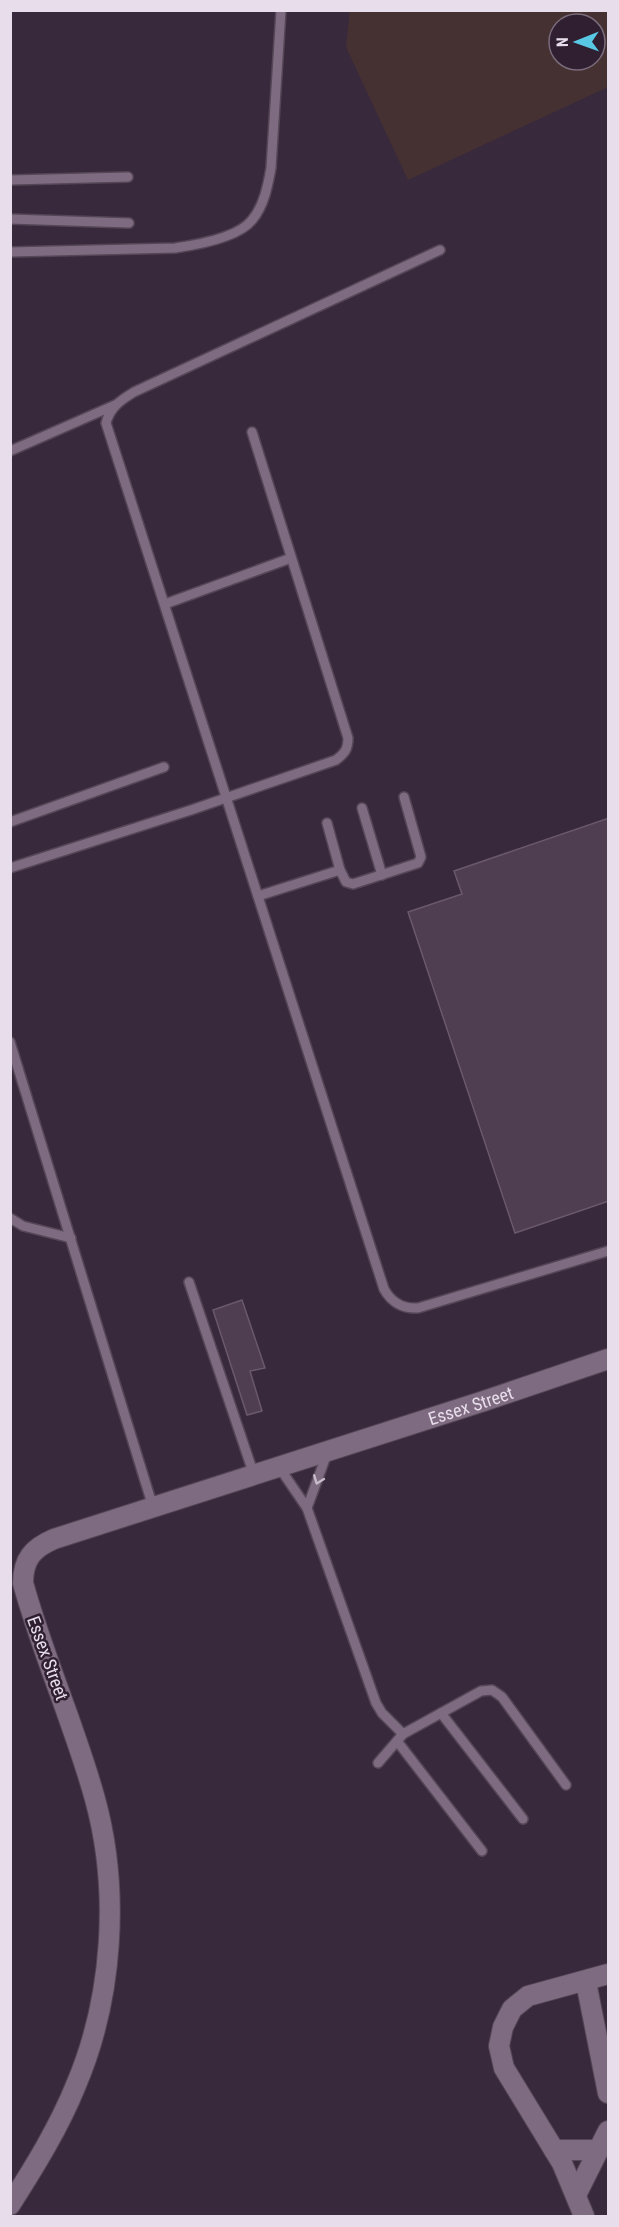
<svg xmlns="http://www.w3.org/2000/svg" width="619" height="2227" viewBox="0 0 619 2227" font-family="'Roboto Condensed',sans-serif">
	<style>
		.industrial { fill: #453132; fill-rule: evenodd }
		.building { fill: #4f3e52; stroke: #6a586d; stroke-width: 1.5 }
		.lines { fill: none; stroke-linecap: round; stroke-linejoin: round }
		.service-casing { stroke: #544656; stroke-width: 12 }
		.minor-casing { stroke: #544656; stroke-width: 22 }
		.service { stroke: #7e6b81; stroke-width: 9 }
		.minor { stroke: #7e6b81; stroke-width: 20 }
		.oneway { stroke: #c8bbca }
		.labels { text-anchor: middle; dominant-baseline: central; stroke-width: 5; stroke-linejoin: round; paint-order: stroke }
		.street-label { font-size: 18px; fill: #e8ddea; stroke: #2f1f31 }
	</style>
	<rect width="100%" height="100%" fill="#39293c"/>
	<path class="industrial" d="M350 10 608 11V87L408 180 346 47ZM559 24H595V60H559Z"/>
	<g class="building">
		<polygon points="609,818 609,1201 515,1233 408,912 462,894 454,871"/>
		<polygon points="242,1300 265,1368 250,1371 262,1411 247,1415 213,1310"/>
	</g>
	<g class="lines">
		<defs>
			<g id="service">
				<polyline points="10,180 128,177"/>
				<polyline points="10,219 129,223"/>
				<path d="M440 250 134 392C121 400 110 407 106 423L384 1289C391 1302 403 1309 418 1308L608 1251"/>
				<path d="M10 252 175 248C196 245 238 238 252 220 264 206 268 185 271 168L281 10"/>
				<polyline points="10,451 115,405"/>
				<polyline points="165,604 291,558"/>
				<polyline points="362,808 382,875"/>
				<polyline points="10,822 164,767"/>
				<path d="M10 868 191 810 336 760C345 753 348 749 348 738L252 432"/>
				<polyline points="340,870 346,882 353,884 418,863 421,857 404,797"/>
				<polyline points="258,896 340,870 327,823"/>
				<polyline points="10,1042 153,1507"/>
				<polyline points="10,1218 23,1226 71,1238"/>
				<polyline points="189,1282 254,1475"/>
				<polyline points="279,1467 307,1508 376,1703 382,1713 403,1734"/>
				<polyline points="307,1508 328,1451"/>
				<polyline points="441,1713 523,1819"/>
				<polyline points="397,1741 482,1851"/>
				<polyline points="378,1763 403,1734 481,1691 492,1690 502,1697 566,1785"/>
			</g>
			<g id="minor">
				<polyline points="586,1982 608,2093"/>
				<polyline points="554,2150 599,2150"/>
				<polyline points="576,2195 608,2131"/>
				<path id="s1" d="M10 2205C35 2166 59 2127 76 2085 113 1998 120 1890 95 1799 75 1726 43 1656 23 1583 23 1559 33 1548 54 1539L484 1401 608 1359"/>
				<polyline points="584,2216 562,2163 504,2068 499,2046 503,2027 512,2009 528,1996 608,1974"/>
			</g>
		</defs>
		<use href="#service" class="service-casing"/>
		<use href="#minor" class="minor-casing"/>
		<use href="#service" class="service"/>
		<use href="#minor" class="minor"/>
	</g>
	<defs><path id="oneway-chevron" d="M-2-3.5L2.5 0L-2 3.5" fill="none" stroke-width="1.6" stroke-linecap="round" stroke-linejoin="round" transform="scale(1.5)"/></defs>
	<use class="oneway" href="#oneway-chevron" transform="translate(318 1480) rotate(111)"/>
	<g class="labels">
		<g class="street-label">
			<text stroke="none"><textPath href="#s1" startOffset="1152">Essex Street</textPath></text>
			<text transform="translate(48 1658) rotate(70)">Essex Street</text>
		</g>
	</g>
	<rect width="619" height="2227" fill="none" stroke="#e8ddea" stroke-width="24"/>
	<g transform="translate(577 42) rotate(269)"><circle r="28" fill="#2f1f31" stroke="#796b7b" stroke-width="1.5"/>
	<path d="M0-4.5L10 22L0 15L-10 22Z" fill="#59c8e4"/>
	<text y="-9" font-size="16" font-weight="bold" text-anchor="middle" fill="#e8ddea">N</text>
	</g>
</svg>
